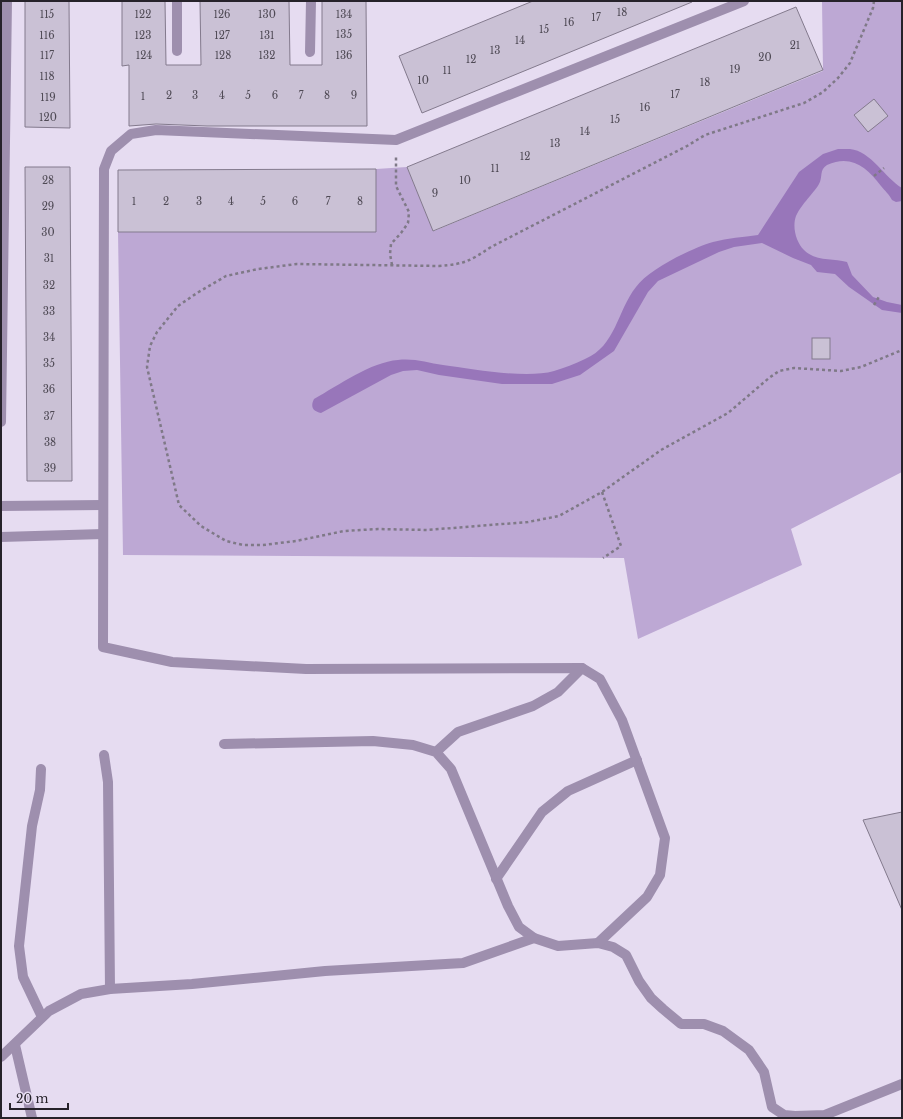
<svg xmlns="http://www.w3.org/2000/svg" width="903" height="1119" viewBox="0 0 903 1119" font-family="'Libre Baskerville',serif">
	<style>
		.green { fill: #bda8d4 }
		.water { fill: #9876ba }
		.building { fill: #cac1d5; stroke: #837a8d }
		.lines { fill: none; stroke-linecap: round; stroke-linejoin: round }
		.path { stroke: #7f7987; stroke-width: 2.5; stroke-dasharray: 3 3; stroke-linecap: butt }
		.street { stroke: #9e8fae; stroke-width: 10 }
		.labels { text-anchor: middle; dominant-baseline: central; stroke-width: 3; stroke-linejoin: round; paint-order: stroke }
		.number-label { font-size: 10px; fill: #4f4a55 }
	</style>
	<rect width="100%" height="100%" fill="#e6dcf1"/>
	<polygon class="green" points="822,1 902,1 902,472 791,529 802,565 638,639 624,558 123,555 118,232 376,232 376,169 407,167 434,231 823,71"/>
	<path class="water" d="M838 149C842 149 846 149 850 149 871 151 885 178 902 188V201L896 202 892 200C889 194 885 191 881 186 867 167 851 154 827 165 819 170 823 177 819 184 817 188 813 192 810 196 805 202 799 209 796 216 792 227 796 242 804 250 816 262 833 258 847 262L852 275 873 297 887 302 902 305V313L882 310 849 287 835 274 817 272 811 265 793 258 762 243 734 247 719 252 658 281 648 292 614 351 580 375 552 384H502L439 375 417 370 403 371 391 375 321 413C313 411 310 407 314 399 339 385 371 362 398 360 414 358 428 363 443 365 473 369 526 379 554 371 564 368 575 364 585 359 616 346 617 311 636 287 649 269 692 248 713 242 728 238 743 237 758 235L799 172 823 154Z"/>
	<g class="building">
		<polygon points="25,1 69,1 70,128 25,127"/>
		<polygon points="122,1 165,1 166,65 201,65 200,1 289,1 290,65 322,65 322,1 366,1 367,126 207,126 156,124 129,126 129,65 122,66"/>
		<polygon points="533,1 692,1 692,2 422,113 399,56"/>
		<polygon points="796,7 823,70 433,231 407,167"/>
		<polygon points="874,99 888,116 868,132 854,115"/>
		<polygon points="25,167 70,167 72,481 27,481"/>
		<polygon points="376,169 376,232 118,232 118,170"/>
		<rect x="812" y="338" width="18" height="21"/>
		<polygon points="902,812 902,910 863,820"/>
	</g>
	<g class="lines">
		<g class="path">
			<path d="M874 1 873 8 850 63 838 78 823 92 804 103 705 135 687 146 491 247C470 261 465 264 439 266L297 264 258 269 226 276 197 293 178 306 157 332 150 346 147 367 179 505 201 526 226 541 243 545H263L296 541 344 531 378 529 427 530 528 522 559 516 602 492 661 450 728 413 769 378 779 371 794 368 841 371 861 367 902 350"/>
			<polyline points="874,176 884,168"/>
			<polyline points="392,265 390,254 391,244 401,233 408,223 409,212 396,186 396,155"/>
			<polyline points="874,305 880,295"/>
			<polyline points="602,492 621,546 603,558"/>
		</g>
		<g class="street">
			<polyline points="177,1 177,51"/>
			<polyline points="310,52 311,1"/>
			<polyline points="1,422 7,1"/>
			<polyline points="1,506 103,505"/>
			<polyline points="1,537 103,534"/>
			<polyline points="224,744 373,741 413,745 436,752 451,769 508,906 519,927 534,938 558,946 598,943 613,947 626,955 639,981 651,998 663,1009 681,1024 704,1024 723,1031 749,1050 764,1072 772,1107 784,1115 795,1116 825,1115 902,1084"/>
			<polyline points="436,752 458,732 533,706 558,692 582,668"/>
			<polyline points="104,755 108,782 110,989"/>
			<polyline points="41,769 40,790 32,826 19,946 23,977 42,1017"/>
			<polyline points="496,879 542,812 568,791 637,760"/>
			<polyline points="598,943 647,897 660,875 665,838 622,720 600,679 582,668 306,669 172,662 103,647 104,169 111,151 131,134 156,130 396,140 744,1"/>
			<polyline points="15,1045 32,1118"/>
			<polyline points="1,1057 49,1011 81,994 110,989 192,984 325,971 463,963 534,938"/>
		</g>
	</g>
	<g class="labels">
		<g class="number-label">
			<text x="622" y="12">18</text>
			<text x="47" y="14">115</text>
			<text x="143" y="14">122</text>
			<text x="222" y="14">126</text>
			<text x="267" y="14">130</text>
			<text x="344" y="14">134</text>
			<text x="596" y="17">17</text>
			<text x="569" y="22">16</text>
			<text x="544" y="29">15</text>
			<text x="344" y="34">135</text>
			<text x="47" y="35">116</text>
			<text x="143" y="35">123</text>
			<text x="222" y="35">127</text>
			<text x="267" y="35">131</text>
			<text x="520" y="40">14</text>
			<text x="795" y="45">21</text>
			<text x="495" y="50">13</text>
			<text x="47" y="55">117</text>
			<text x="144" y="55">124</text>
			<text x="223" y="55">128</text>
			<text x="267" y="55">132</text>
			<text x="344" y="55">136</text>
			<text x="765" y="57">20</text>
			<text x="471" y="59">12</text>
			<text x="735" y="69">19</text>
			<text x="447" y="70">11</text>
			<text x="47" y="76">118</text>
			<text x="423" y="80">10</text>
			<text x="705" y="82">18</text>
			<text x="675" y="94">17</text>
			<text x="169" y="95">2</text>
			<text x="195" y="95">3</text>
			<text x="222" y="95">4</text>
			<text x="248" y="95">5</text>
			<text x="275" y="95">6</text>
			<text x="301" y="95">7</text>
			<text x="327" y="95">8</text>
			<text x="354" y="95">9</text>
			<text x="143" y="96">1</text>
			<text x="48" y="97">119</text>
			<text x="645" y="107">16</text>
			<text x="48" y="117">120</text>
			<text x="615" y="119">15</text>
			<text x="585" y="131">14</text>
			<text x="555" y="143">13</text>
			<text x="525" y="156">12</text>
			<text x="495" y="168">11</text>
			<text x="48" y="180">28</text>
			<text x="465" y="180">10</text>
			<text x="435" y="193">9</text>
			<text x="134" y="201">1</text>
			<text x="166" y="201">2</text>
			<text x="199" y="201">3</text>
			<text x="231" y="201">4</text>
			<text x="263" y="201">5</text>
			<text x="295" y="201">6</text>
			<text x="328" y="201">7</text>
			<text x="360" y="201">8</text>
			<text x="48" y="206">29</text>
			<text x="48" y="232">30</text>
			<text x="49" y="258">31</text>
			<text x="49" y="285">32</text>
			<text x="49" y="311">33</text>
			<text x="49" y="337">34</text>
			<text x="49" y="363">35</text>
			<text x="49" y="389">36</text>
			<text x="49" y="416">37</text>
			<text x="50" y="442">38</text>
			<text x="50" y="468">39</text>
		</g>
	</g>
	<rect width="903" height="1119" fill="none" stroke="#26222a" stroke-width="4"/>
	<path d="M10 1103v6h58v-6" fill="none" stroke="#26222a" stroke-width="2"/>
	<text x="16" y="1103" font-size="12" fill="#26222a" stroke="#e6dcf1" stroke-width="3" paint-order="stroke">20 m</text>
</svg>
